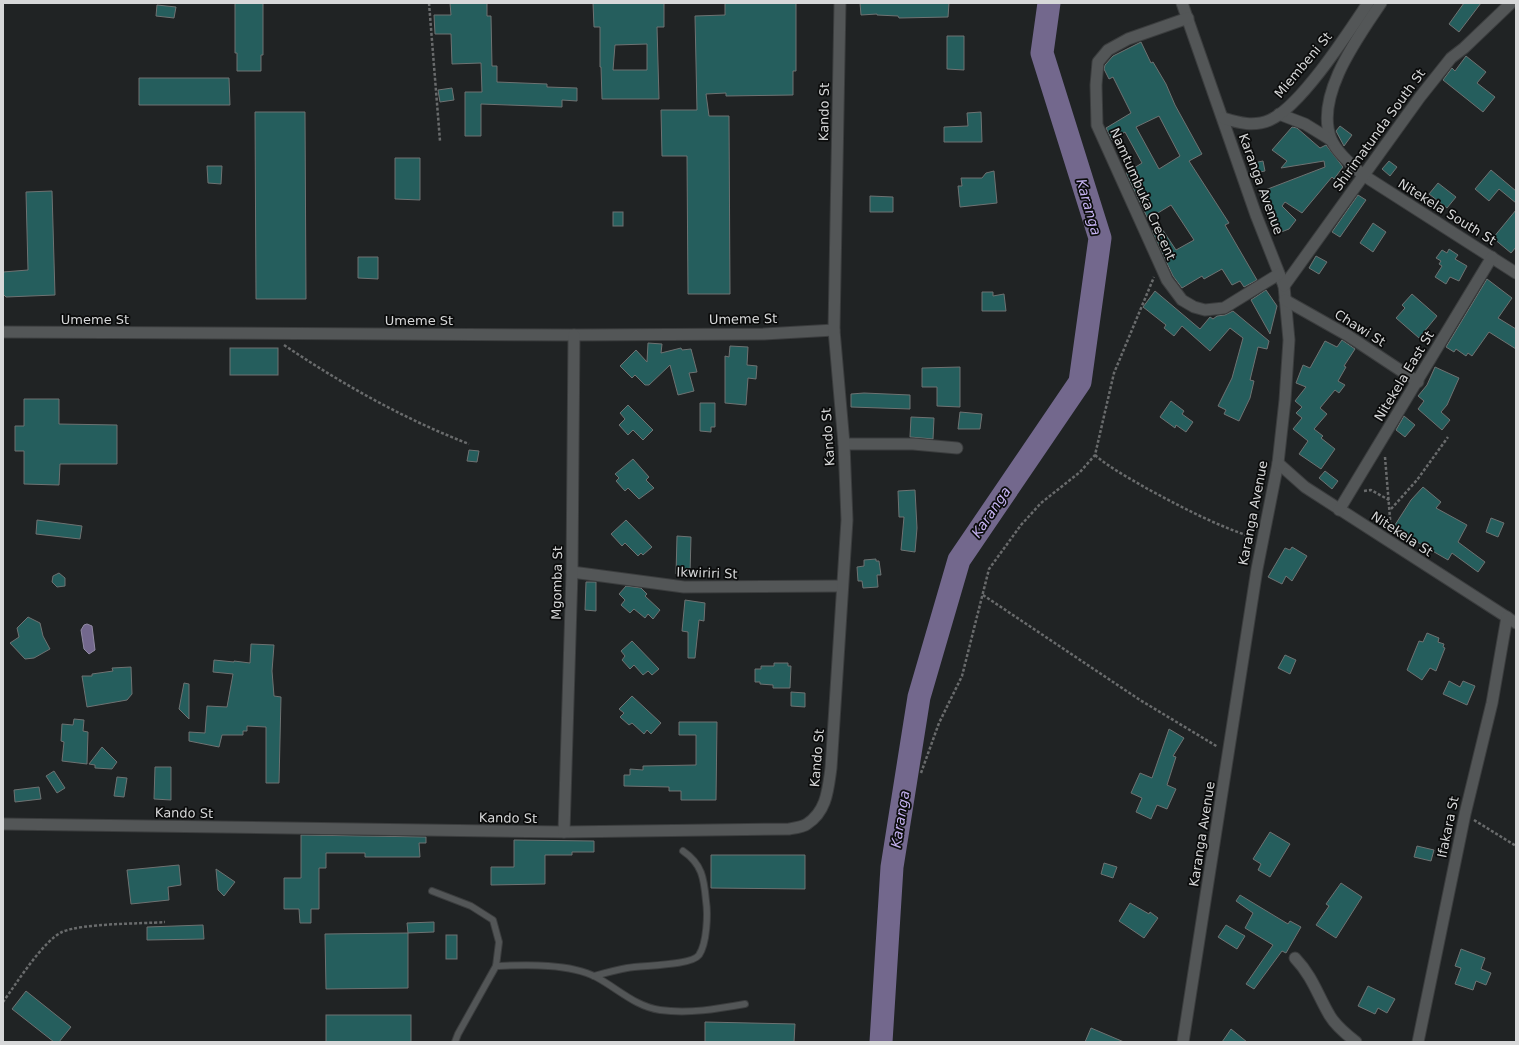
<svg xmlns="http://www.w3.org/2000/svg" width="1519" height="1045" viewBox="0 0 1519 1045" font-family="'DejaVu Sans',sans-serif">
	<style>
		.water { fill: #73688d; stroke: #918aa4 }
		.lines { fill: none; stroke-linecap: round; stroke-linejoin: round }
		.river { stroke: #73688d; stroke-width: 23 }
		.building { fill: #255e5d; stroke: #6e7272; fill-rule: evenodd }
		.service-casing { stroke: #3b3d3e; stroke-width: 8 }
		.minor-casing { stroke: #3b3d3e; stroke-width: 13 }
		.path { stroke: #696b6c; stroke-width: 2.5; stroke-dasharray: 3 2; stroke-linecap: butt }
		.service { stroke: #535657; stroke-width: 6 }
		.minor { stroke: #535657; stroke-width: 11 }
		.labels { text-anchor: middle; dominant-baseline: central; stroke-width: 3.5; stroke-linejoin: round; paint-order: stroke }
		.street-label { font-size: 13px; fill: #d7d8d9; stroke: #0b0c0c }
		.water-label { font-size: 14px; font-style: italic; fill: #c5b2f1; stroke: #0b0c0c }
	</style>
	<rect width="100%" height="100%" fill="#202324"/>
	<polygon class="water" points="87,624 92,626 95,650 89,654 84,649 81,630 84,625"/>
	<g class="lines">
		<polyline class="river" points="881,1042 892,867 919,697 959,560 1080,382 1100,238 1042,53 1049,3"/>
	</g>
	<g class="building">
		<polygon points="235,3 263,3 263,55 261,55 261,71 237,71 237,53 235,53"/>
		<polygon points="450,3 487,3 487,16 491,16 492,66 497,66 497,82 547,84 547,87 577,88 577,101 562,100 562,107 481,104 481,136 465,136 465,92 482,92 481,63 452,64 451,34 435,34 434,15 451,15"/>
		<path d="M593 3H664V27H657L659 99H602L601 67H600V27H594ZM647 44V70H613L615 45Z"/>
		<polygon points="725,3 796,3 796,71 793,71 793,95 726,96 726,93 706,94 709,116 729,116 730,294 688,294 687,156 662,156 661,110 697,110 695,16 725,15"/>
		<polygon points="860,3 949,3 948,17 899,18 898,16 877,15 877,14 861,15"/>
		<polygon points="1464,3 1481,3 1459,32 1449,24"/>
		<polygon points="157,5 176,7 174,18 156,16"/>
		<polygon points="947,36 964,36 964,70 947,69"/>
		<path d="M1141 42 1151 63 1153 62 1166 84 1175 105 1202 154 1189 161 1229 223 1225 225 1257 280 1244 287 1240 281 1232 285 1222 269 1204 279 1202 276 1182 288 1173 276 1152 231 1160 226 1176 250 1194 240 1171 205 1148 219 1126 173 1142 163 1125 132 1112 140 1106 128 1131 113 1113 77 1109 79 1104 69 1105 65 1113 56ZM1159 116 1180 156 1159 169 1136 127Z"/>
		<polygon points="1466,56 1486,72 1477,83 1495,97 1483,112 1443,80 1452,68 1455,71"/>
		<polygon points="139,78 229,78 230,105 139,105"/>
		<polygon points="452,88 454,100 440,102 438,90"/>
		<polygon points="255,112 305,112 306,299 256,299"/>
		<polygon points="981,112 982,142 944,142 944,127 968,126 967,113"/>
		<polygon points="1340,126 1352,135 1344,146 1336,131"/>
		<polygon points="1292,127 1297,128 1320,148 1326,145 1343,167 1334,179 1332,177 1302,213 1285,202 1282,206 1296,220 1289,229 1276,234 1260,192 1325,167 1324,161 1281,168 1287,161 1272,150"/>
		<polygon points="395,158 420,158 420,200 395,199"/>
		<polygon points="1263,161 1265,171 1255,173 1253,163"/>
		<polygon points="1389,161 1397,167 1390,176 1382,169"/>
		<polygon points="207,166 222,166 221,184 208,183"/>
		<polygon points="1491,170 1516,191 1516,203 1499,189 1489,201 1475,189"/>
		<polygon points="994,171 997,203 960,207 958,186 962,186 961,178 982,178 986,173"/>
		<polygon points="1438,183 1456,197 1447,208 1429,194"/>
		<polygon points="52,191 55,295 6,297 3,294 3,272 28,270 26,192"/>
		<polygon points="1358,195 1366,200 1340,237 1332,232"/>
		<polygon points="870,196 893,197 893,212 870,212"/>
		<polygon points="1516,210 1516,247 1511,253 1493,238"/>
		<rect x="613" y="212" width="10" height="14"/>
		<polygon points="1373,223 1386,232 1373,252 1360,243"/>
		<polygon points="1449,249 1458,255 1455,259 1467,266 1459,281 1450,277 1446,284 1435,277 1442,266 1439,264 1441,261 1436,258 1442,250 1447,253"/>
		<polygon points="1316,256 1327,262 1319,274 1309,268"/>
		<polygon points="358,257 378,257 378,279 358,278"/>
		<polygon points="1487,279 1512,298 1498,318 1516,329 1516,349 1489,332 1472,356 1468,353 1466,356 1456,349 1454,352 1446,347"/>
		<polygon points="1266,290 1277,306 1270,334 1251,300"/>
		<polygon points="1155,291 1200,329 1210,317 1213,319 1217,316 1225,315 1233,311 1269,341 1267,349 1258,347 1250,380 1254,381 1250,398 1239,421 1224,414 1226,410 1218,406 1232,378 1243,338 1230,328 1210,351 1182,326 1174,336 1164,328 1166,325 1143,307"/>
		<polygon points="982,292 993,292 993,296 1004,294 1006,311 982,311"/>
		<polygon points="1412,294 1437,316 1419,338 1396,318 1405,308 1402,305"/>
		<polygon points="1342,340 1355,349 1344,366 1346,367 1338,381 1345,385 1339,393 1335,390 1320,408 1327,414 1314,429 1323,436 1321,438 1335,449 1321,469 1299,454 1308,441 1293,429 1302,418 1296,413 1302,407 1295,401 1306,387 1296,383 1303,365 1310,368 1325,341 1337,347"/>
		<polygon points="648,343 662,344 661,353 681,348 682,350 691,349 697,372 689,373 694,391 678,395 670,365 649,385 645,385 635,375 632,378 620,366 636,350 647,362"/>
		<polygon points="730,346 748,347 747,365 757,366 756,379 748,378 746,405 725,403 725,356 729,357"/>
		<rect x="230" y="348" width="48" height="27"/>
		<polygon points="960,367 960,407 937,406 937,387 922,387 922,368"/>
		<polygon points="1435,367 1459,378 1447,405 1441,412 1450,420 1442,430 1418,409 1424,401 1418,396 1427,385"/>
		<polygon points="864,393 910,395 910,409 851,407 851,394"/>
		<polygon points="24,399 59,399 59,424 117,425 117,464 60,464 59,485 24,484 24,451 15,451 15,426 24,426"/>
		<polygon points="1171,401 1184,411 1182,414 1193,422 1186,432 1176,425 1175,428 1160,417"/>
		<polygon points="700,403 715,403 715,427 711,427 711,432 700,431"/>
		<polygon points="628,405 653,430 643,440 633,430 628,435 619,425 625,419 620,413"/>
		<polygon points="960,412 982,414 980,429 958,429"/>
		<polygon points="1404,416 1415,425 1405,437 1396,430"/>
		<polygon points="911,417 934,418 933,439 910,437"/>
		<polygon points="469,450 479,451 477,462 467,461"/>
		<polygon points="633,459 649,477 646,480 654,488 639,499 628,488 625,491 616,481 619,478 615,474"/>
		<polygon points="1325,471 1338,481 1332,489 1319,478"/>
		<polygon points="1423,487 1441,502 1436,508 1467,525 1458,542 1485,562 1478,572 1452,553 1448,560 1393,528 1411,500"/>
		<polygon points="915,490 917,528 915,552 901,550 904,517 899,517 898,491"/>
		<polygon points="1491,518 1504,523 1498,537 1486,532"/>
		<polygon points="37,520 82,526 80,539 36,534"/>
		<polygon points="626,520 652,547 643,555 641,553 638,556 625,543 622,546 611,534"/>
		<polygon points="677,536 691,537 690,574 676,574"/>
		<polygon points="1292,547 1307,556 1292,581 1286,576 1282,584 1268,577 1285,548 1290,550"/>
		<polygon points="876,559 876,561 879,561 881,575 877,575 878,587 863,588 862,581 858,581 857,567 864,566 864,560"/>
		<polygon points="59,573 65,578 65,586 57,587 52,582 53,576"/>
		<polygon points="586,582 596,582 596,611 585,610"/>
		<polygon points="626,586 641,588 647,594 645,596 660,610 653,619 648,614 645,618 634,609 630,613 621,605 625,600 619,594"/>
		<polygon points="685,600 705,603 704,621 699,620 695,658 688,658 688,632 682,631"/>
		<polygon points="28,617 40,623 43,636 50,649 34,658 25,659 10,643 19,637 17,628"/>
		<polygon points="1427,633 1439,638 1438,642 1444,644 1443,647 1445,648 1436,671 1430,668 1422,680 1407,670 1419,641 1423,642"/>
		<polygon points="632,641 659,669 652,675 648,671 643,675 634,665 630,669 622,660 625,656 621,651"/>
		<polygon points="251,644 274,645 272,671 274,696 281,697 279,783 266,783 266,727 247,726 247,731 243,731 243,735 222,735 219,747 189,741 189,732 205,733 207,706 227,707 233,674 213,672 214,660 234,662 234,661 250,663"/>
		<polygon points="1285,655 1296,660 1290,674 1278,668"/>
		<polygon points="774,663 788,663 788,666 791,666 790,688 773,688 773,685 760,684 760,682 755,682 755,669 761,669 761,666 774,666"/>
		<polygon points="131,667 132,694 127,700 87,707 82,676 92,676 92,674 113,671 112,668"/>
		<polygon points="1449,681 1460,687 1463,681 1475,686 1467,705 1443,694"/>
		<polygon points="184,683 189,684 189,719 179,709"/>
		<polygon points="791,692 805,693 805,707 791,706"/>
		<polygon points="632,696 661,723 651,734 647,730 644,734 632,723 629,725 620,717 624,713 619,709"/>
		<polygon points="74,719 84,720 83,731 88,732 87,764 62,761 64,742 61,741 62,724 73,725"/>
		<polygon points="679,722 717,722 716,800 681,800 681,791 669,791 669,787 624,786 624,775 630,775 630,769 643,770 643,766 696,765 696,735 679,735"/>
		<polygon points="1169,729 1184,738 1173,756 1176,757 1167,785 1176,789 1167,809 1157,805 1151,819 1136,812 1142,798 1131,793 1140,773 1152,778"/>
		<polygon points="102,747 117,762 112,769 95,768 95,765 89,764"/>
		<polygon points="155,767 171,767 171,800 154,799"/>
		<polygon points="54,771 65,788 57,793 46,776"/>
		<polygon points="117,777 127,778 124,797 114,796"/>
		<polygon points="39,787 41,799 15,802 14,790"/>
		<polygon points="1270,832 1290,844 1270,877 1258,870 1261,864 1253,859"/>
		<polygon points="301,835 426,837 426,843 419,843 420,857 365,857 365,853 326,853 326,868 319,868 319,909 311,909 311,923 300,923 299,909 284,909 284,878 301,878"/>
		<polygon points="514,840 594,841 594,852 572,852 572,855 545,855 545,884 491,885 491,867 514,867"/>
		<polygon points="1417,846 1434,850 1431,861 1414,857"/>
		<polygon points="711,855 805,855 805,889 711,888"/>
		<polygon points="1104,863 1117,867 1113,878 1101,874"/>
		<polygon points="179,865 181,885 168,887 169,900 131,904 127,870"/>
		<polygon points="216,869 235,882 224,896 218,890"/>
		<polygon points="1341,883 1362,897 1336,938 1316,925 1329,906 1326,904"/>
		<polygon points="1240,895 1288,924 1290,921 1301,927 1286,953 1282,951 1254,989 1246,984 1273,945 1245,928 1253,913 1236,901"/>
		<polygon points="1130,903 1149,914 1150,912 1158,918 1144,938 1119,921"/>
		<polygon points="434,922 434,932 408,933 407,923"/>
		<polygon points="203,925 204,939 147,940 147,927"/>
		<polygon points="1226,925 1245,936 1237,949 1218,937"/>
		<polygon points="408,933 408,988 326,989 325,934"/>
		<rect x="446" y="935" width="11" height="24"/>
		<polygon points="1461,949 1485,958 1481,969 1491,973 1486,985 1476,981 1473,990 1455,984 1461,968 1455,966"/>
		<polygon points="1368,986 1395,999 1387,1013 1378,1008 1375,1014 1358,1006"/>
		<polygon points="26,991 71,1027 59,1042 54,1042 12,1009"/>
		<rect x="326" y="1015" width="85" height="27"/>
		<polygon points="705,1022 795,1024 794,1042 705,1042"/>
		<polygon points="1091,1028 1124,1042 1085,1042"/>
		<polygon points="1231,1029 1247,1042 1222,1042"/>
	</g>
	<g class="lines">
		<defs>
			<g id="service">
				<polyline points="432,891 471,906 493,920 499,942 496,966 458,1034 455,1042"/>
				<path d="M496 966C525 965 569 963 596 977 617 988 636 1007 660 1010 689 1014 717 1009 745 1004"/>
				<path d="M594 976C605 973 616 970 627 968 642 965 691 966 699 955 707 943 708 914 706 901 704 878 702 864 683 851"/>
			</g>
			<g id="minor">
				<polyline points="1182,3 1256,215 1284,286 1289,340 1285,400 1278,463 1257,569 1183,1042"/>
				<path d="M1381 3C1359 36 1314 96 1331 139 1337 153 1352 165 1363 175L1516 273"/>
				<polyline points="1188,18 1128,39 1108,50 1098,62 1096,85 1097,125 1167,280 1182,300 1194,307 1205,310 1224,308 1279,274"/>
				<polyline points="1279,114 1305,124 1331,140"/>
				<path d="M1223 118C1239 123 1254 127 1270 120 1301 106 1348 33 1368 3"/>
				<polyline points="1284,286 1420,97 1451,58 1464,48 1511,3"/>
				<polyline points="1285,300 1347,335 1418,382"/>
				<polyline points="3,332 574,335 764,334 834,330"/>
				<polyline points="844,444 913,444 957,448"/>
				<polyline points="1278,463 1305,487 1516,623"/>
				<polyline points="1339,510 1492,257"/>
				<polyline points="572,572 684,587 842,586"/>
				<path d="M3 824 564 832 789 829C795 828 803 827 807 824 827 811 828 789 831 768L847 520 844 444 834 330 840 3"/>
				<polyline points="564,832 572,572 574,335"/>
				<path d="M1295 958C1313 977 1317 994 1330 1016 1336 1026 1347 1035 1356 1042"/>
				<polyline points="1418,1042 1465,814 1492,703 1507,617"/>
			</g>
		</defs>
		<use href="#service" class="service-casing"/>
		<use href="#minor" class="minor-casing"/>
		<g class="path">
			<polyline points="429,3 440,141"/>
			<path d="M284 345C342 384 404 419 469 444"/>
			<path d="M1095 455C1110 468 1129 478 1146 488 1181 507 1215 525 1252 537"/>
			<polyline points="1385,457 1391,530"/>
			<polyline points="1364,491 1371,490 1389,500"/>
			<polyline points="1391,509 1417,480 1448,437"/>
			<polyline points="983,595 1140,700 1218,747"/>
			<polyline points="921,773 939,723 962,676 989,569 1021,525 1041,503 1080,472 1095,455 1114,373 1154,277"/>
			<polyline points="1474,820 1516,846"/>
			<path d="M3 1002C16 984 43 941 62 932 83 923 140 924 165 922"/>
		</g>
		<use href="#service" class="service"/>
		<use href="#minor" class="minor"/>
	</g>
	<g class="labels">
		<g class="street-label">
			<text transform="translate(1303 65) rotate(-50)">Miembeni St</text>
			<text transform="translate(824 112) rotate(-89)">Kando St</text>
			<text transform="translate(1379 130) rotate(-54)">Shirimatunda South St</text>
			<text transform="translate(1261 184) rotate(70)">Karanga Avenue</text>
			<text transform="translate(1143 194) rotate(66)">Namtumbuka Crecent</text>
			<text transform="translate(1447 212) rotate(32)">Nitekela South St</text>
			<text x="95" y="319">Umeme St</text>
			<text transform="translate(743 319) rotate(-1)">Umeme St</text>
			<text x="419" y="320">Umeme St</text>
			<text transform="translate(1360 328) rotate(32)">Chawi St</text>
			<text transform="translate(1404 376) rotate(-59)">Nitekela East St</text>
			<text transform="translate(828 437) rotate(-94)">Kando St</text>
			<text transform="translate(1253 513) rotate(-79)">Karanga Avenue</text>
			<text transform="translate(1402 534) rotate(33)">Nitekela St</text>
			<text transform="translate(707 573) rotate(2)">Ikwiriri St</text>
			<text transform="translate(557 583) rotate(-89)">Mgomba St</text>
			<text transform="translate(817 758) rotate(-85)">Kando St</text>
			<text transform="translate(184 813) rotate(1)">Kando St</text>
			<text transform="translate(508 818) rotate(1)">Kando St</text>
			<text transform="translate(1448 827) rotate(-78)">Ifakara St</text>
			<text transform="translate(1202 834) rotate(-81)">Karanga Avenue</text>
		</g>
		<g class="water-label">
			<text transform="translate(1089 207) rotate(74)">Karanga</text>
			<text transform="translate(991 512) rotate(-56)">Karanga</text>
			<text transform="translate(900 819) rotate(-81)">Karanga</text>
		</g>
	</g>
	<rect width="1519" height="1045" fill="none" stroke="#d7d8d9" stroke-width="8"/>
</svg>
